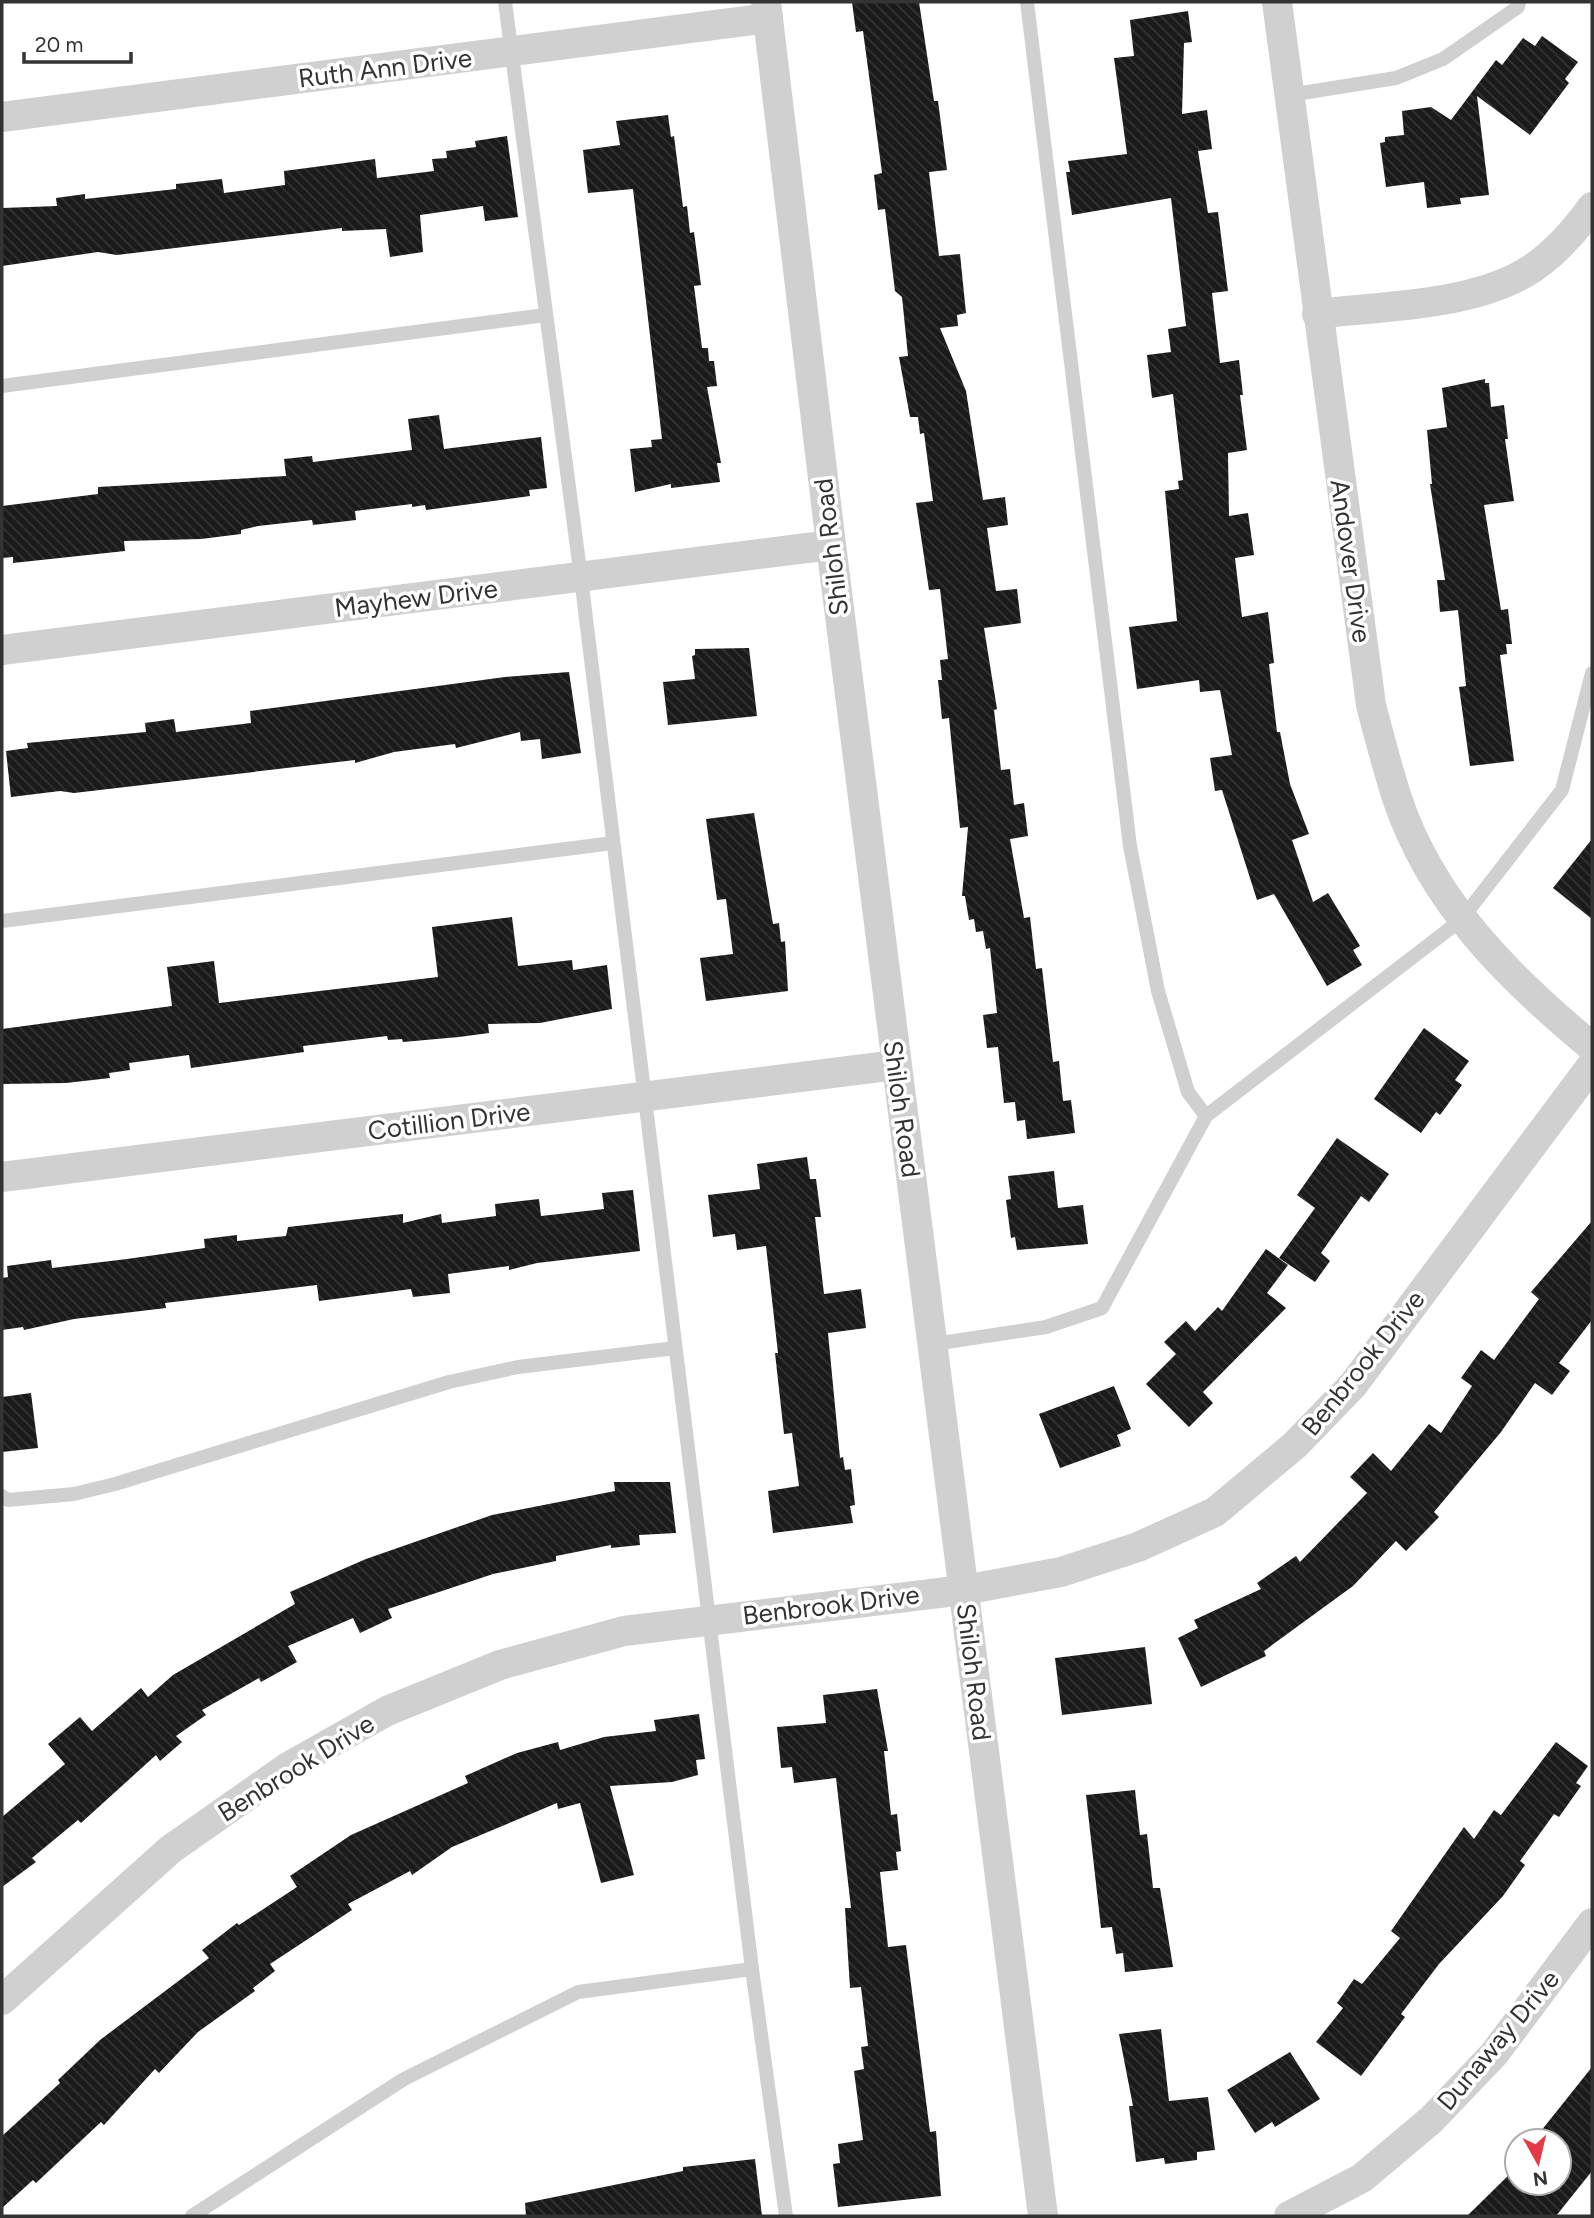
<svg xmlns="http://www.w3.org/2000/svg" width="1594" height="2218" viewBox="0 0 1594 2218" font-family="Figtree,sans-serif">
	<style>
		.building { fill: url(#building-back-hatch) }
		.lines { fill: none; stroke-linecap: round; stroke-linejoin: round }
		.service { stroke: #d0d0d0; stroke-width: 14 }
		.minor { stroke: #d0d0d0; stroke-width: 30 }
		.labels { text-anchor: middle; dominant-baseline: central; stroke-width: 7; stroke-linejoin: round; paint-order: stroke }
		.street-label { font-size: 26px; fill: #333; stroke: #fff }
	</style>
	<defs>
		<pattern id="building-back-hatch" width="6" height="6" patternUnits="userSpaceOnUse" patternTransform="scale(1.75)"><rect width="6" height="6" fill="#1a1a1a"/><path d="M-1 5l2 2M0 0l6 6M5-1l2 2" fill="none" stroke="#333"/></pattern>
	</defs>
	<rect width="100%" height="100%" fill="#fff"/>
	<g class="building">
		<polygon points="852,2 919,2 934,101 938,101 947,170 929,172 939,256 960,254 966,313 957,315 958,326 940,328 966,391 983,500 1005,497 1008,525 987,528 996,591 1017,589 1021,623 984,628 997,709 994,710 1001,770 1010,769 1014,805 1024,803 1028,836 1010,839 1024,918 1030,917 1036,969 1042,968 1053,1062 1059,1061 1063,1101 1071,1100 1075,1133 1027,1139 1025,1120 1017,1121 1015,1102 1004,1103 998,1047 987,1048 983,1015 997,1013 990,948 986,949 983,931 976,932 974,919 969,920 965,896 962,896 968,827 960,828 949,718 942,719 938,680 942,680 940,660 948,659 940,589 929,590 916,503 933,501 924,433 920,434 918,417 910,417 899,357 908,356 902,297 895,291 885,209 878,210 874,175 882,173 863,31 856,32"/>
		<polygon points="1188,11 1192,42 1184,43 1182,114 1207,110 1212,149 1198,151 1208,213 1218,212 1228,291 1212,293 1220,363 1239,360 1243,395 1240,395 1247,450 1228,453 1229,516 1248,513 1254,555 1235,558 1242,617 1268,612 1274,663 1269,664 1277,732 1280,732 1290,784 1309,834 1292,840 1313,902 1328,893 1360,946 1353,950 1362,965 1327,986 1274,894 1257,900 1222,790 1215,791 1210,758 1232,755 1220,690 1200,692 1199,680 1137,689 1129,627 1177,621 1165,491 1179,489 1178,481 1183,480 1173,394 1152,398 1147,355 1171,352 1168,329 1186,326 1171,198 1072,215 1066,172 1070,172 1068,161 1127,154 1114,58 1134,56 1130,20"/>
		<polygon points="1542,36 1578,62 1565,79 1569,83 1530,135 1477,96 1489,195 1460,198 1461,204 1427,208 1424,182 1386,187 1380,143 1385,142 1385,137 1404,135 1402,111 1431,107 1451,120 1496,60 1502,65 1523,38 1535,46"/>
		<polygon points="668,115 671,137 674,136 683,207 687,206 690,233 694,232 701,285 694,286 702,348 708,348 709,361 714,361 717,386 707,387 721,463 717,463 720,482 671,488 671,484 635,492 630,449 652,447 651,440 662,439 633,189 588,193 583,150 620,145 616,121"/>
		<polygon points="507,136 518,217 485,221 483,206 420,215 423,252 390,257 386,229 342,231 342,228 117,255 98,252 2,266 2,208 57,206 56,198 85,194 85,199 176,189 176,184 222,179 224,193 285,185 284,171 375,159 377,178 434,171 432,159 447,158 446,151 476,147 475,141"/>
		<polygon points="1485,379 1485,383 1489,383 1491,407 1504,405 1508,439 1505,439 1514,501 1484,505 1501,610 1508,609 1512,644 1506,644 1507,654 1500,655 1514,761 1470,766 1459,687 1466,686 1458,610 1440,612 1437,580 1445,580 1430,484 1432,484 1427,430 1447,427 1442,388"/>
		<polygon points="439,415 444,449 541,437 547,488 529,490 530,496 426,510 425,505 412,507 412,504 355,511 356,520 313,525 312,520 258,526 241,530 241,534 201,539 124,541 125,551 13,563 13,557 2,558 2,506 98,494 98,487 286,476 284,459 312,456 313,462 412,450 408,419"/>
		<polygon points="749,648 757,716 668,725 663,682 695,679 692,656 695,655 695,649"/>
		<polygon points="569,672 581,753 542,759 540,739 521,741 520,732 456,748 455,744 394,752 355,763 355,760 74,793 60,791 11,797 6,751 28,748 27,743 146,732 145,723 174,719 176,732 251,723 250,711 505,677"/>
		<polygon points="754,813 773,924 779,923 781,942 785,941 788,991 706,1001 700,958 733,954 726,899 717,900 706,819"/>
		<polygon points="1592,839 1592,919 1553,888"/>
		<polygon points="512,917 518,966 572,960 573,970 607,965 612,1009 540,1023 488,1024 489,1033 459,1037 403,1042 402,1039 388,1040 387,1036 303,1046 304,1052 191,1068 189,1055 129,1063 130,1070 109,1073 110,1078 66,1083 2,1084 2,1029 172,1006 167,967 214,961 219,1003 438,977 432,927"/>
		<polygon points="1424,1028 1469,1061 1455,1080 1462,1085 1440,1115 1436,1112 1421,1133 1374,1099"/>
		<polygon points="1337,1138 1389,1174 1369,1202 1361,1196 1321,1253 1330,1261 1315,1282 1279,1258 1315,1208 1297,1195"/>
		<polygon points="807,1157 810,1179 816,1179 821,1217 815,1217 824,1294 861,1289 866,1328 828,1333 840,1458 843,1457 845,1470 851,1469 855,1505 850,1506 853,1523 773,1533 768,1491 799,1486 792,1433 784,1434 775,1353 778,1353 766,1246 737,1250 735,1234 713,1237 708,1195 760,1189 757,1164"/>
		<polygon points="1054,1171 1058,1208 1083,1205 1088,1244 1017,1250 1015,1237 1011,1238 1006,1200 1011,1199 1008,1176"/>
		<polygon points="633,1190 640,1251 537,1263 509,1270 509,1266 448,1274 450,1293 413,1297 411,1289 319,1301 317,1285 165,1303 166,1308 74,1319 24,1330 23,1327 2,1330 2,1278 8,1277 7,1266 51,1260 52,1268 127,1259 205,1248 204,1239 237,1235 237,1241 286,1236 288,1227 403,1214 403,1223 441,1214 442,1223 496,1216 495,1204 539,1199 541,1216 604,1209 602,1193"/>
		<polygon points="1592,1221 1592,1320 1559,1363 1570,1371 1552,1395 1535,1383 1501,1432 1434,1512 1439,1517 1406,1551 1396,1541 1353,1586 1264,1651 1266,1656 1201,1687 1178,1638 1198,1628 1194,1620 1261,1589 1257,1583 1296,1556 1300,1562 1367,1493 1350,1477 1373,1453 1391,1471 1429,1424 1441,1433 1472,1386 1461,1378 1481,1350 1494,1360 1539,1299 1531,1292"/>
		<polygon points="1266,1249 1288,1265 1267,1293 1286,1308 1203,1392 1213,1403 1189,1427 1146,1384 1176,1354 1164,1342 1186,1321 1195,1331 1218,1307 1222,1311"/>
		<polygon points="1114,1386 1131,1429 1117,1435 1121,1446 1060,1468 1039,1414"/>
		<polygon points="31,1393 38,1448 2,1452 2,1397"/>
		<polygon points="614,1482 670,1482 676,1533 639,1535 640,1545 611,1548 611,1545 556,1556 556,1561 493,1574 388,1609 392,1618 360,1633 353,1618 288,1646 297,1662 261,1682 259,1678 202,1710 206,1715 176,1736 182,1742 160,1761 156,1755 81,1823 78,1820 32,1858 36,1862 2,1887 2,1817 65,1764 48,1744 80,1717 92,1731 141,1688 148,1697 173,1675 295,1604 290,1592 366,1559 492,1515 615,1491"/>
		<polygon points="1145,1647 1152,1704 1062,1715 1055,1658"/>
		<polygon points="877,1689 888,1751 884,1751 891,1815 897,1814 901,1851 896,1852 898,1870 880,1872 888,1947 906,1945 930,2132 936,2131 941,2196 838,2207 833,2164 840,2163 838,2144 863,2140 854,2071 864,2069 861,2047 868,2046 861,1987 850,1988 845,1908 851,1908 836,1778 794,1783 792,1767 781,1768 777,1727 826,1723 823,1695"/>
		<polygon points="699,1714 705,1759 696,1760 698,1775 672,1782 610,1786 634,1875 601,1883 580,1803 558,1809 557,1803 452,1847 412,1875 410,1871 348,1904 352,1910 270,1964 275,1971 253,1988 255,1991 198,2032 159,2073 155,2069 104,2125 101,2122 36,2183 33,2180 2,2208 2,2136 60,2083 58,2080 100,2040 209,1958 202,1950 237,1923 239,1925 297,1887 290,1876 351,1835 468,1783 465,1776 517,1753 558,1742 560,1750 604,1737 656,1731 654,1720"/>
		<polygon points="1556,1742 1588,1766 1576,1783 1581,1786 1559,1817 1554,1814 1520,1861 1525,1865 1503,1896 1439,1964 1401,2014 1405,2017 1361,2076 1316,2042 1343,2008 1337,2003 1354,1979 1362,1984 1400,1938 1391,1931 1464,1827 1474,1839 1494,1810 1501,1815"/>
		<polygon points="1135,1790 1140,1835 1147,1834 1153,1888 1160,1888 1173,1967 1125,1972 1123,1953 1116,1954 1112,1927 1101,1928 1086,1795"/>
		<polygon points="1161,2029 1169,2101 1208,2097 1215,2150 1197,2152 1197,2160 1165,2164 1164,2158 1136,2162 1129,2106 1133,2106 1119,2034"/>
		<polygon points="1290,2052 1320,2099 1275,2127 1272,2122 1255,2133 1227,2090"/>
		<polygon points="1592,2067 1592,2171 1556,2216 1467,2216 1517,2167 1517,2183 1559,2183 1559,2141 1533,2141"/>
		<polygon points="755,2159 762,2216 526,2216 525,2203 683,2171 683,2167"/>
	</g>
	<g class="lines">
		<g class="service">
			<polyline points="505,2 581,578 752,1969 786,2216"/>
			<polyline points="1027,2 1130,846 1158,991 1188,1092 1206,1116"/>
			<polyline points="1289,95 1396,78 1443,59 1518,7 1519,2"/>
			<polyline points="2,386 545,315"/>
			<polyline points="2,921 613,843"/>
			<polyline points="934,1344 1046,1327 1102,1308 1206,1116 1461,920 1562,790 1592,673"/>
			<polyline points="2,1496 8,1500 74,1494 115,1484 449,1382 518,1367 675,1348"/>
			<polyline points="192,2216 404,2079 578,1992 752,1969"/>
		</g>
		<g class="minor">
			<polyline points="766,2 831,545 1043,2216"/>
			<path d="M1277 2 1371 705C1379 736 1387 767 1397 798 1432 903 1509 978 1592 1047"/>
			<polyline points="2,117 768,18"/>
			<path d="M1317 314C1381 306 1466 306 1523 274 1550 259 1574 232 1592 207"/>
			<polyline points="2,650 831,545"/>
			<polyline points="2,1177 896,1065"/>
			<polyline points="2,2000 171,1849 288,1767 387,1711 500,1665 624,1631 964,1590 1061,1572 1138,1547 1215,1512 1295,1445 1353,1385 1592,1065"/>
			<polyline points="1289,2216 1362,2178 1431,2120 1494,2054 1592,1923"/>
		</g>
	</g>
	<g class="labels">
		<g class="street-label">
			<text transform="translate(385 68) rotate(-7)">Ruth Ann Drive</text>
			<text transform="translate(831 547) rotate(-97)">Shiloh Road</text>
			<text transform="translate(1351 561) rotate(82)">Andover Drive</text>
			<text transform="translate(416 598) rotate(-7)">Mayhew Drive</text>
			<text transform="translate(902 1109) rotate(82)">Shiloh Road</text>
			<text transform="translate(449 1121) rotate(-7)">Cotillion Drive</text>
			<text transform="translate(1363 1363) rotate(-51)">Benbrook Drive</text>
			<text transform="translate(831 1605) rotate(-7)">Benbrook Drive</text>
			<text transform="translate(974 1672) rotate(83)">Shiloh Road</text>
			<text transform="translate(296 1768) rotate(-32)">Benbrook Drive</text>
			<text transform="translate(1498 2040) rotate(-50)">Dunaway Drive</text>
		</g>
	</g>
	<rect width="1594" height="2218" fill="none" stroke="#333333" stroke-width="7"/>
	<g transform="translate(1538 2162) rotate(172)"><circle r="33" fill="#ffffff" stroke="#adadad" stroke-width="2"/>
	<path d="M0-5L12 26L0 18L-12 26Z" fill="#e63946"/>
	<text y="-10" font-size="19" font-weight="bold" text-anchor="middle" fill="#333333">N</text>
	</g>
	<path d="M24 52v10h107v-10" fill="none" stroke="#333333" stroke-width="3.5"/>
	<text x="35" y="52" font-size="21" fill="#333333" stroke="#ffffff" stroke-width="5" paint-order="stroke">20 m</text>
</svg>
